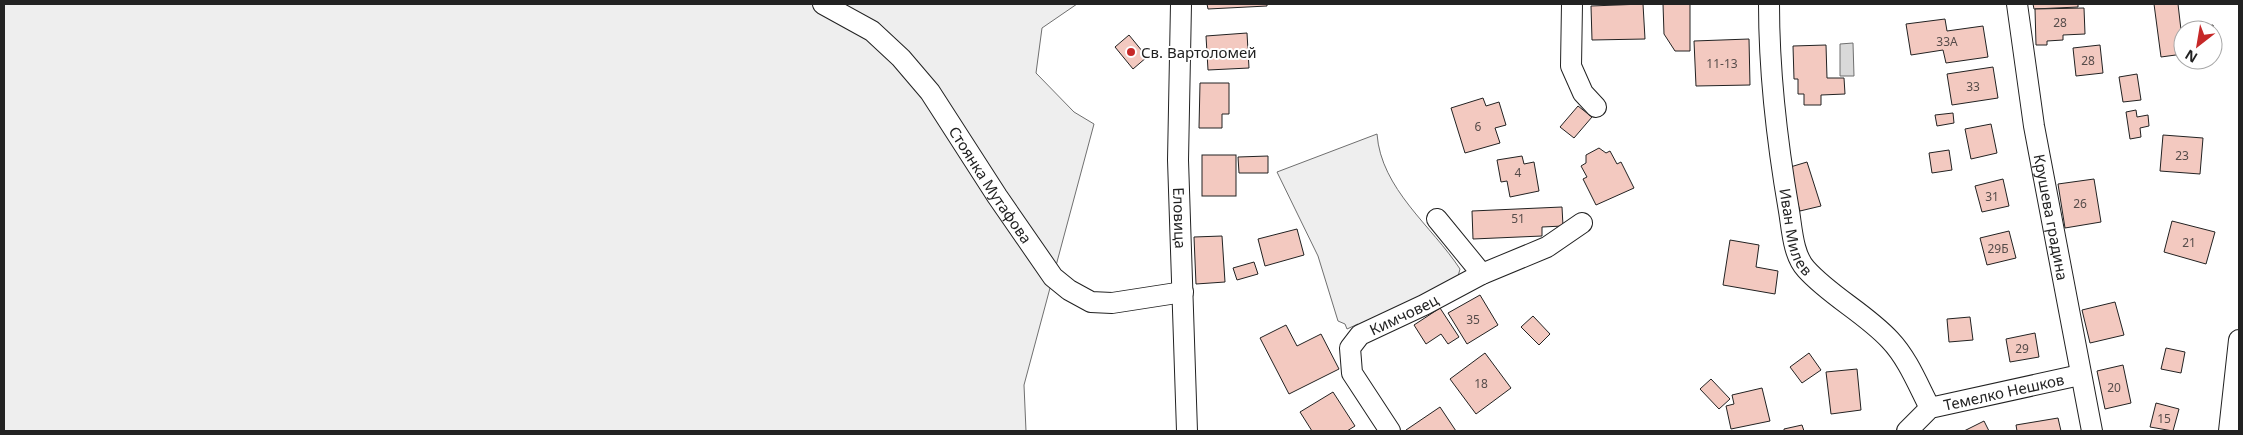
<svg xmlns="http://www.w3.org/2000/svg" width="2243" height="435" viewBox="0 0 2243 435" font-family="'Noto Sans',sans-serif">
	<style>
		.green { fill: #eee; stroke: #6f6f6f }
		.water { fill: #d9d9d9; stroke: #6f6f6f }
		.building { fill: #f3c9c0; stroke: #222 }
		.lines { fill: none; stroke-linecap: round; stroke-linejoin: round }
		.minor-casing { stroke: #222; stroke-width: 22 }
		.minor { stroke: #fff; stroke-width: 20 }
		.poi-dot { fill: #c62828; stroke: #fff; stroke-width: 2 }
		.labels { text-anchor: middle; dominant-baseline: central; stroke-width: 4; stroke-linejoin: round; paint-order: stroke }
		.number-label { font-size: 12px; fill: #564c4a }
		.poi-label { font-size: 15px; fill: #222; stroke: #fff; text-anchor: start }
		.street-label { font-size: 15px; fill: #222; stroke: #fff }
	</style>
	<rect width="100%" height="100%" fill="#fff"/>
	<g class="green">
		<polygon points="4,4 1077,4 1042,28 1036,73 1074,112 1094,124 1024,385 1026,431 4,431"/>
		<path d="M1377 134C1381 189 1432 226 1460 269L1457 280 1359 327 1358 324 1347 329 1345 324 1338 321 1318 256 1277 172Z"/>
	</g>
	<polygon class="water" points="1853,43 1854,76 1840,76 1840,44"/>
	<g class="building">
		<polygon points="1207,4 1267,4 1267,6 1208,9"/>
		<polygon points="1643,4 1645,39 1592,40 1591,6"/>
		<polygon points="1663,4 1690,4 1690,51 1675,51 1664,34"/>
		<polygon points="2033,4 2078,4 2078,7 2034,9"/>
		<polygon points="2154,4 2178,4 2181,30 2213,25 2216,50 2213,51 2213,30 2183,30 2183,54 2161,57"/>
		<polygon points="2084,8 2085,34 2063,35 2063,40 2047,41 2047,45 2036,45 2035,9"/>
		<polygon points="1945,19 1947,31 1983,26 1988,57 1946,63 1943,50 1911,55 1906,24"/>
		<polygon points="1247,33 1249,68 1208,70 1206,36"/>
		<polygon points="1129,35 1147,57 1133,69 1115,47"/>
		<polygon points="1749,39 1750,85 1696,86 1694,41"/>
		<polygon points="1826,45 1827,78 1844,78 1845,94 1821,95 1821,105 1804,105 1804,94 1798,94 1798,79 1794,79 1793,46"/>
		<polygon points="2100,45 2103,73 2076,76 2073,48"/>
		<polygon points="1993,67 1998,98 1952,105 1947,74"/>
		<polygon points="2137,74 2141,100 2123,102 2119,77"/>
		<polygon points="1200,83 1229,83 1229,114 1222,114 1222,128 1199,128"/>
		<polygon points="1483,98 1486,106 1499,102 1506,125 1495,128 1500,143 1465,153 1451,108"/>
		<polygon points="1578,106 1592,117 1574,138 1560,127"/>
		<polygon points="2136,110 2137,117 2148,115 2149,126 2140,128 2141,137 2130,139 2126,112"/>
		<polygon points="1953,113 1954,123 1937,126 1935,115"/>
		<polygon points="1991,124 1997,153 1971,159 1965,129"/>
		<polygon points="2163,135 2203,138 2200,174 2160,171"/>
		<polygon points="1599,148 1606,153 1610,151 1617,164 1621,162 1634,188 1596,205 1583,179 1587,177 1581,166 1586,163 1586,155"/>
		<polygon points="1949,150 1952,170 1932,173 1929,153"/>
		<rect x="1202" y="155" width="34" height="41"/>
		<polygon points="1268,156 1268,173 1239,173 1238,157"/>
		<polygon points="1522,156 1524,164 1534,162 1539,191 1510,197 1507,181 1501,182 1497,160"/>
		<polygon points="1807,162 1821,206 1800,211 1787,168"/>
		<polygon points="2003,179 2009,206 1982,212 1975,186"/>
		<polygon points="2094,179 2101,222 2065,228 2058,184"/>
		<polygon points="1562,207 1563,226 1542,227 1542,236 1473,239 1472,211"/>
		<polygon points="2172,221 2215,232 2206,264 2164,252"/>
		<polygon points="1297,229 1304,255 1265,266 1258,239"/>
		<polygon points="2009,231 2016,258 1987,265 1980,238"/>
		<polygon points="1222,236 1225,282 1196,284 1194,237"/>
		<polygon points="1730,240 1759,245 1756,267 1778,271 1775,294 1723,285"/>
		<polygon points="1254,262 1258,274 1237,280 1233,268"/>
		<polygon points="1480,295 1498,325 1467,344 1448,313"/>
		<polygon points="2115,302 2124,335 2090,343 2082,310"/>
		<polygon points="1440,308 1459,337 1448,344 1441,334 1426,344 1414,325"/>
		<polygon points="1533,316 1550,334 1539,345 1521,327"/>
		<polygon points="1970,317 1973,340 1949,342 1947,319"/>
		<polygon points="1286,325 1297,346 1321,334 1339,369 1289,394 1260,338"/>
		<polygon points="2035,333 2039,357 2010,362 2006,339"/>
		<polygon points="2166,348 2185,352 2181,373 2161,369"/>
		<polygon points="1485,353 1511,388 1476,414 1450,379"/>
		<polygon points="1809,353 1821,370 1802,383 1790,367"/>
		<polygon points="2123,365 2131,403 2105,409 2097,371"/>
		<polygon points="1857,369 1861,410 1831,414 1826,372"/>
		<polygon points="1711,379 1730,399 1719,409 1700,389"/>
		<polygon points="1762,388 1770,421 1731,429 1726,406 1734,404 1732,395"/>
		<polygon points="1333,392 1355,426 1347,431 1312,431 1300,412"/>
		<polygon points="2156,403 2179,409 2173,431 2150,427"/>
		<polygon points="1440,407 1456,431 1406,431 1406,430"/>
		<polygon points="2058,418 2061,431 2017,431 2016,425"/>
		<polygon points="1984,421 1989,431 1964,431"/>
		<polygon points="1802,425 1804,431 1784,431 1784,429"/>
	</g>
	<g class="lines">
		<defs>
			<g id="minor">
				<path id="s1" d="M823 4 872 31 901 58 930 92 997 196 1053 277 1069 290 1091 302 1112 303 1183 292"/>
				<path id="s2" d="M1181 4 1178 160 1187 431"/>
				<polyline points="1572,4 1571,66 1583,93 1596,107"/>
				<path id="s3" d="M1769 4C1769 74 1777 142 1789 211 1792 229 1793 255 1806 269 1830 296 1865 313 1890 340 1908 359 1918 385 1930 408"/>
				<path id="s4" d="M2017 4 2034 126 2092 431"/>
				<polyline points="1437,219 1482,274"/>
				<path id="s5" d="M1390 431 1352 373 1350 348 1360 335 1424 305 1482 274 1547 247 1582 223"/>
				<path id="s6" d="M1907 431 1930 408 2080 375"/>
				<polyline points="2229,431 2239,340"/>
			</g>
		</defs>
		<use href="#minor" class="minor-casing"/>
		<use href="#minor" class="minor"/>
	</g>
	<circle class="poi-dot" cx="1131" cy="52" r="5"/>
	<g class="labels">
		<g class="number-label">
			<text x="2060" y="22">28</text>
			<text x="1947" y="41">33А</text>
			<text x="2088" y="60">28</text>
			<text x="1722" y="63">11-13</text>
			<text x="1973" y="86">33</text>
			<text x="1478" y="126">6</text>
			<text x="2182" y="155">23</text>
			<text x="1518" y="172">4</text>
			<text x="1992" y="196">31</text>
			<text x="2080" y="203">26</text>
			<text x="1518" y="218">51</text>
			<text x="2189" y="242">21</text>
			<text x="1998" y="248">29Б</text>
			<text x="1473" y="319">35</text>
			<text x="2022" y="348">29</text>
			<text x="1481" y="383">18</text>
			<text x="2114" y="387">20</text>
			<text x="2164" y="418">15</text>
		</g>
		<g class="poi-label">
			<text x="1141" y="52">Св. Вартоломей</text>
		</g>
		<g class="street-label">
			<text stroke="none"><textPath href="#s1" startOffset="251">Стоянка Мутафова</textPath></text>
			<text stroke="none"><textPath href="#s2" startOffset="214">Еловица</textPath></text>
			<text stroke="none"><textPath href="#s4" startOffset="216">Крушева градина</textPath></text>
			<text stroke="none"><textPath href="#s3" startOffset="230">Иван Милев</textPath></text>
			<text stroke="none"><textPath href="#s5" startOffset="159">Кимчовец</textPath></text>
			<text stroke="none"><textPath href="#s6" startOffset="108">Темелко Нешков</textPath></text>
		</g>
	</g>
	<rect width="2243" height="435" fill="none" stroke="#222222" stroke-width="10"/>
	<g transform="translate(2198 45) rotate(211)"><circle r="24" fill="#ffffff" stroke="#a7a7a7"/>
	<path d="M0-4L9 19L0 12L-9 19Z" fill="#c62828"/>
	<text y="-8" font-size="14" font-weight="bold" text-anchor="middle" fill="#222222">N</text>
	</g>
</svg>
